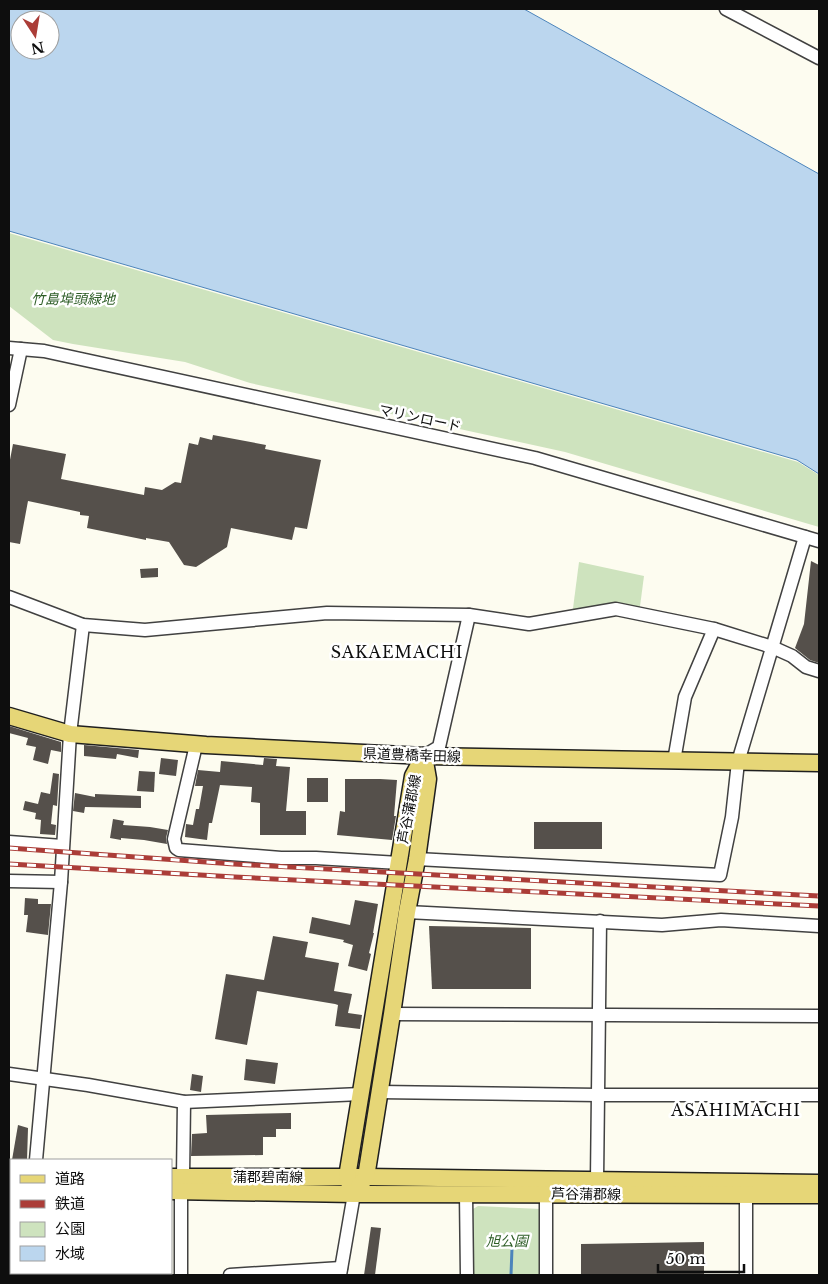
<svg xmlns="http://www.w3.org/2000/svg" width="828" height="1284" viewBox="0 0 828 1284" font-family="'Libre Baskerville','Noto Sans JP',serif">
	<style>
		.green { fill: #cee3be }
		.water { fill: #bbd6ee; stroke: #4c84bb; fill-rule: evenodd }
		.lines { fill: none; stroke-linecap: round; stroke-linejoin: round }
		.stream { stroke: #4c84bb; stroke-width: 3 }
		.building { fill: #55504b }
		.minor-casing { stroke: #414141; stroke-width: 15 }
		.major-casing { stroke: #1f1f1f; stroke-width: 19 }
		.minor { stroke: #fff; stroke-width: 12 }
		.major { stroke: #e6d677; stroke-width: 16 }
		.rail-casing { stroke: #ab3d38; stroke-width: 5 }
		.rail { stroke: #fff; stroke-width: 3; stroke-dasharray: 9; stroke-linecap: butt }
		.labels { text-anchor: middle; dominant-baseline: central; stroke-width: 5; stroke-linejoin: round; paint-order: stroke }
		.park-label { font-size: 14px; font-style: italic; fill: #2d5d26; stroke: #fff }
		.street-label { font-size: 14px; fill: #0e0e0e; stroke: #fff }
		.quarter-label { font-size: 16px; letter-spacing: 1px; fill: #0e0e0e; stroke: #fff }
	</style>
	<rect width="100%" height="100%" fill="#fdfcf0"/>
	<g class="green">
		<polygon points="9,233 798,462 819,475 819,527 565,452 250,383 185,362 73,344 53,340 9,306"/>
		<polygon points="579,562 644,576 639,614 572,616"/>
		<polygon points="478,1206 541,1209 541,1275 474,1275 473,1209"/>
	</g>
	<path class="water" d="M9 9H524L819 174V474L797 460 9 231ZM20 20H50V50H20Z"/>
	<g class="lines">
		<polyline class="stream" points="511,1275 512,1248"/>
	</g>
	<g class="building">
		<polygon points="213,435 266,445 265,449 321,460 307,529 295,527 292,540 231,528 227,547 196,567 184,565 169,542 146,538 146,540 87,528 89,516 80,515 80,512 28,501 20,544 9,542 9,465 13,444 66,454 61,479 144,495 145,487 162,490 175,482 181,483 189,443 198,445 200,437 212,440"/>
		<polygon points="811,561 819,565 819,663 810,660 795,648 804,624"/>
		<polygon points="158,568 158,577 141,578 140,569"/>
		<polygon points="9,726 61,742 61,752 51,750 48,764 33,760 36,747 26,745 28,738 9,733"/>
		<polygon points="84,745 139,750 138,758 117,754 116,759 84,756"/>
		<polygon points="161,758 178,760 176,776 159,774"/>
		<polygon points="264,758 277,759 276,766 290,767 286,811 306,811 306,835 260,835 260,803 251,802 252,787 220,785 212,823 209,823 207,840 185,837 186,824 193,825 196,809 199,809 203,786 195,786 198,770 220,772 221,761 263,765"/>
		<polygon points="139,771 155,772 154,792 137,791"/>
		<polygon points="53,773 59,774 57,806 53,805 51,824 56,825 55,835 40,834 41,820 35,819 36,813 23,810 25,801 38,804 41,792 50,794"/>
		<rect x="307" y="778" width="21" height="24"/>
		<polygon points="345,779 380,779 397,780 394,816 396,816 392,840 337,835 340,811 345,812"/>
		<polygon points="75,793 95,797 95,794 141,796 141,808 85,807 84,813 73,811"/>
		<polygon points="113,819 124,821 123,825 150,827 168,830 166,838 167,844 144,840 121,838 121,840 110,838"/>
		<rect x="534" y="822" width="68" height="27"/>
		<polygon points="25,898 38,899 38,904 51,904 48,935 26,932 28,915 24,915"/>
		<polygon points="355,900 378,904 373,933 374,933 369,953 371,954 367,971 348,966 353,945 343,942 344,940 309,933 312,917 350,925"/>
		<polygon points="429,926 531,928 531,989 432,989"/>
		<polygon points="273,936 308,942 305,957 339,963 334,991 352,994 348,1013 362,1015 360,1029 335,1026 338,1005 335,1004 257,991 247,1045 215,1039 226,974 264,980"/>
		<polygon points="246,1059 278,1063 275,1084 244,1080"/>
		<polygon points="192,1074 203,1076 201,1092 190,1090"/>
		<polygon points="291,1113 291,1129 276,1129 276,1137 263,1137 263,1155 191,1156 192,1134 207,1133 206,1115"/>
		<polygon points="18,1125 28,1128 27,1160 12,1160"/>
		<polygon points="371,1227 381,1228 375,1275 364,1275"/>
		<polygon points="704,1242 704,1275 581,1275 581,1244"/>
	</g>
	<g class="lines">
		<defs>
			<g id="minor">
				<polyline points="726,9 819,58"/>
				<polyline points="9,348 44,351 535,458 819,541"/>
				<polyline points="9,405 21,349"/>
				<polyline points="9,597 83,625 145,630 327,613 469,615 529,624 616,609 714,629 772,647 792,656 806,667 819,671"/>
				<polyline points="196,745 174,839 176,848 179,850 281,858 316,858 399,863"/>
				<polyline points="424,756 439,747 469,615"/>
				<polyline points="674,761 685,697 714,629"/>
				<polyline points="9,842 62,846"/>
				<polyline points="417,859 720,875 732,817 738,762 805,537"/>
				<polyline points="9,881 61,882"/>
				<polyline points="407,912 662,925 721,920 819,926"/>
				<polyline points="392,1014 819,1016"/>
				<polyline points="9,1074 88,1085 184,1102 361,1094"/>
				<polyline points="379,1092 598,1095 819,1095"/>
				<polyline points="36,1160 61,882 70,734 83,625"/>
				<polyline points="183,1177 184,1102"/>
				<polyline points="597,1180 600,921"/>
				<polyline points="181,1191 181,1275"/>
				<polyline points="546,1193 546,1275"/>
				<polyline points="466,1194 467,1275"/>
				<polyline points="27,1275 27,1273"/>
				<polyline points="230,1275 341,1268"/>
				<polyline points="340,1275 354,1194"/>
				<polyline points="746,1275 746,1195"/>
			</g>
			<g id="major">
				<polyline points="9,716 70,734 206,745 424,756 819,763"/>
				<polyline points="9,1177 11,1177"/>
				<polyline points="171,1177 366,1177 819,1183"/>
				<polyline points="350,1185 347,1177 413,776 424,756"/>
				<polyline points="359,1186 366,1177 392,1014 407,912 417,859 428,779 424,756"/>
				<polyline points="9,1191 11,1191"/>
				<polyline points="171,1191 354,1194 819,1195"/>
			</g>
		</defs>
		<use href="#minor" class="minor-casing"/>
		<use href="#major" class="major-casing"/>
		<use href="#minor" class="minor"/>
		<use href="#major" class="major"/>
		<defs>
			<g id="rail">
				<polyline points="9,848 234,864 819,896"/>
				<polyline points="9,864 235,877 819,906"/>
			</g>
		</defs>
		<use href="#rail" class="rail-casing"/>
		<use href="#rail" class="rail"/>
	</g>
	<g class="labels">
		<g class="park-label">
			<text x="73" y="299">竹島埠頭緑地</text>
			<text x="507" y="1241">旭公園</text>
		</g>
		<g class="street-label">
			<text transform="translate(420 418) rotate(12)">マリンロード</text>
			<text transform="translate(412 755) rotate(2)">県道豊橋幸田線</text>
			<text transform="translate(409 809) rotate(-79)">芦谷蒲郡線</text>
			<text x="268" y="1177">蒲郡碧南線</text>
			<text transform="translate(586 1194) rotate(1)">芦谷蒲郡線</text>
		</g>
		<g class="quarter-label">
			<text x="397" y="652">SAKAEMACHI</text>
			<text x="736" y="1110">ASAHIMACHI</text>
		</g>
	</g>
	<rect width="828" height="1284" fill="none" stroke="#0e0e0e" stroke-width="20"/>
	<rect x="10" y="1159" width="162" height="115" fill="#ffffff" stroke="#9f9f9f"/>
	<rect x="20" y="1175" width="25" height="8" fill="#e6d677" stroke="#9f9f9f"/>
	<text x="55" y="1184" font-size="15" fill="#0e0e0e">道路</text>
	<rect x="20" y="1200" width="25" height="8" fill="#ab3d38" stroke="#9f9f9f"/>
	<text x="55" y="1209" font-size="15" fill="#0e0e0e">鉄道</text>
	<rect x="20" y="1222" width="25" height="15" fill="#cee3be" stroke="#9f9f9f"/>
	<text x="55" y="1234" font-size="15" fill="#0e0e0e">公園</text>
	<rect x="20" y="1246" width="25" height="15" fill="#bbd6ee" stroke="#9f9f9f"/>
	<text x="55" y="1259" font-size="15" fill="#0e0e0e">水域</text>
	<g transform="translate(35 35) rotate(168)"><circle r="24" fill="#ffffff" stroke="#9f9f9f"/>
	<path d="M0-4L9 19L0 12L-9 19Z" fill="#ab3d38"/>
	<text y="-8" font-size="14" font-weight="bold" text-anchor="middle" fill="#0e0e0e">N</text>
	</g>
	<path d="M658 1264v8h86v-8" fill="none" stroke="#0e0e0e" stroke-width="2.5"/>
	<text x="666" y="1264" font-size="15" fill="#0e0e0e" stroke="#ffffff" stroke-width="4" paint-order="stroke">50 m</text>
</svg>
